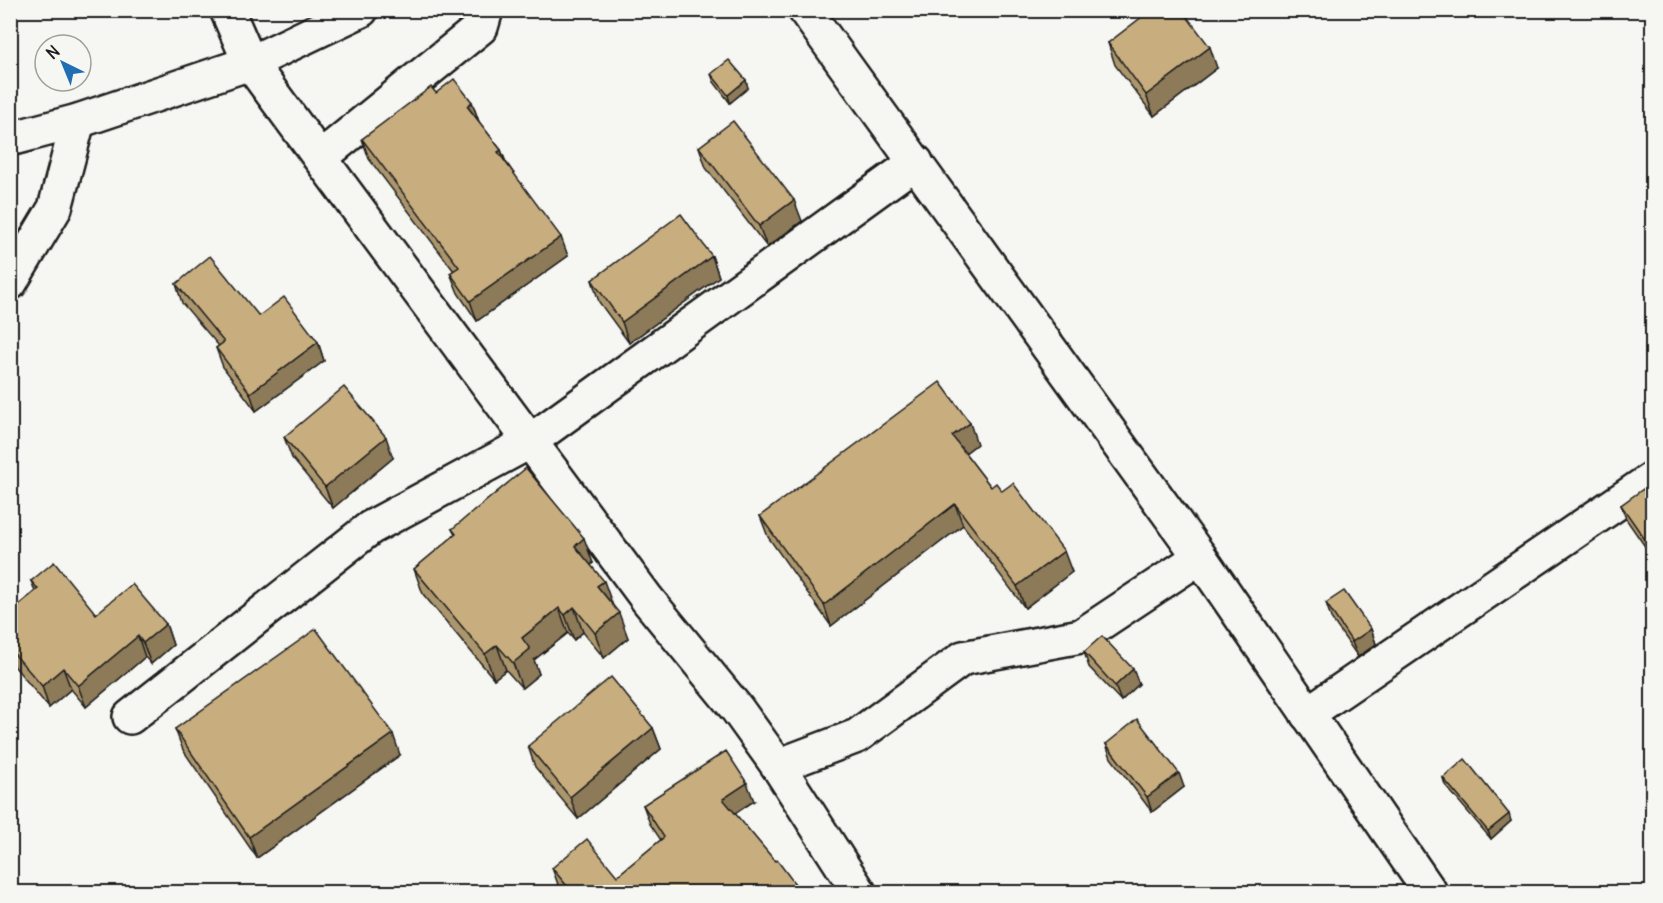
<svg xmlns="http://www.w3.org/2000/svg" width="1663" height="903" viewBox="0 0 1663 903" font-family="Delius,sans-serif">
	<style>
		.lines { fill: none; stroke-linecap: round; stroke-linejoin: round }
		.minor-casing { stroke: #1c1c1c; stroke-width: 38 }
		.minor { stroke: #f6f6f2; stroke-width: 33 }
		.wall { fill: #ac966d; stroke: #1c1c1c; stroke-width: 1.5 }
		.shaded-wall { fill: #8c7a59; stroke: #1c1c1c; stroke-width: 1.5 }
		.building { fill: #c8ae7f; stroke: #1c1c1c; stroke-width: 1.5 }
	</style>
	<rect width="100%" height="100%" fill="#f6f6f2"/>
	<filter id="ink" filterUnits="userSpaceOnUse"><feTurbulence type="fractalNoise" baseFrequency=".0167" numOctaves="2"/><feDisplacementMap in="SourceGraphic" scale="12" xChannelSelector="R" yChannelSelector="G"/><feConvolveMatrix kernelMatrix="1 2 1 2 8 2 1 2 1" color-interpolation-filters="sRGB"/></filter>
	<g filter="url(#ink)">
		<g class="lines">
			<defs>
				<g id="minor">
					<polyline points="227,10 250,63 320,158 481,27 486,10"/>
					<polyline points="805,10 1200,557 1430,892"/>
					<polyline points="10,139 78,121 250,63 361,10"/>
					<polyline points="320,158 647,599 737,709 778,766 859,892"/>
					<polyline points="10,283 55,208 78,121"/>
					<polyline points="1307,714 1652,479"/>
					<polyline points="130,717 370,528 529,442 916,162"/>
					<polyline points="778,766 857,736 963,658 1081,636 1200,557"/>
				</g>
			</defs>
			<use href="#minor" class="minor-casing"/>
			<use href="#minor" class="minor"/>
		</g>
		<g class="wall">
			<polygon points="1108,43 1217,68 1154,116 1115,65"/>
			<polygon points="711,74 748,88 730,103 714,82"/>
			<polygon points="436,93 472,102 479,122 501,150 506,162 568,256 477,321 458,293 450,273 454,271 369,159 362,139"/>
			<polygon points="699,147 802,221 767,247 706,168"/>
			<polygon points="712,256 719,277 629,343 599,302 592,280"/>
			<polygon points="176,284 318,342 324,361 256,411 223,367 216,348 219,346 182,303"/>
			<polygon points="284,437 393,458 333,508 292,458"/>
			<polygon points="977,444 965,453 991,487 1002,491 1072,572 1025,608 963,525 831,626 768,537 760,516"/>
			<polygon points="1653,503 1653,558 1626,519 1621,505"/>
			<polygon points="452,529 593,563 591,565 612,605 628,638 604,658 583,632 574,640 568,633 534,660 539,674 522,688 506,670 494,679 423,594 414,569 455,535"/>
			<polygon points="31,581 96,614 166,624 173,645 151,664 145,657 86,707 71,689 49,708 10,661 10,612 35,591"/>
			<polygon points="1326,603 1371,629 1376,644 1358,657 1331,618"/>
			<polygon points="1084,652 1139,684 1121,701 1089,667"/>
			<polygon points="653,728 661,749 578,819 535,767 528,746"/>
			<polygon points="175,729 400,755 257,858 183,750"/>
			<polygon points="1106,744 1184,787 1152,812 1111,758"/>
			<polygon points="1443,778 1511,821 1491,839 1445,785"/>
			<polygon points="754,801 735,814 801,892 564,892 559,887 552,868 617,876 661,840 650,824 643,805"/>
		</g>
		<g class="shaded-wall">
			<polygon points="1210,47 1217,68 1154,116 1146,95"/>
			<polygon points="746,80 748,88 730,103 728,95"/>
			<polygon points="472,102 479,122 467,106"/>
			<polygon points="501,150 508,169 498,152"/>
			<polygon points="794,200 802,221 767,247 759,226"/>
			<polygon points="561,237 568,256 477,321 470,301"/>
			<polygon points="712,256 719,277 629,343 622,322"/>
			<polygon points="318,342 324,361 256,411 250,393"/>
			<polygon points="970,423 977,444 960,457 952,436"/>
			<polygon points="386,437 393,458 333,508 325,487"/>
			<polygon points="955,504 963,525 831,626 824,605"/>
			<polygon points="584,538 593,563 584,571 575,546"/>
			<polygon points="1064,551 1072,572 1025,608 1017,586"/>
			<polygon points="604,581 613,606 597,586"/>
			<polygon points="574,607 583,632 574,640 565,615"/>
			<polygon points="559,608 568,633 534,660 539,674 522,688 513,663 522,638"/>
			<polygon points="619,613 628,638 604,658 595,633"/>
			<polygon points="166,624 173,645 151,664 143,643"/>
			<polygon points="1371,629 1376,644 1358,657 1352,642"/>
			<polygon points="138,636 145,657 86,707 78,686"/>
			<polygon points="497,645 506,670 494,679 485,654"/>
			<polygon points="63,668 71,689 49,708 42,686"/>
			<polygon points="1133,669 1139,684 1121,701 1115,686"/>
			<polygon points="653,728 661,749 578,819 570,797"/>
			<polygon points="393,734 400,755 257,858 249,837"/>
			<polygon points="1179,773 1184,787 1152,812 1147,797"/>
			<polygon points="747,783 754,801 729,817 723,799"/>
			<polygon points="1509,814 1511,821 1491,839 1488,831"/>
		</g>
		<g class="building">
			<polygon points="1151,10 1182,10 1210,47 1146,95 1108,43"/>
			<polygon points="729,60 746,80 728,95 711,74"/>
			<polygon points="454,79 472,102 467,106 501,150 498,152 561,237 470,301 450,273 459,267 362,139 431,87 436,93"/>
			<polygon points="733,121 794,200 759,226 699,147"/>
			<polygon points="681,214 712,256 622,322 592,280"/>
			<polygon points="210,256 259,316 284,297 318,342 250,393 216,348 224,342 176,284"/>
			<polygon points="940,382 970,423 952,436 991,487 996,483 1002,491 1013,483 1064,551 1017,586 955,504 824,605 760,516"/>
			<polygon points="344,387 386,437 325,487 284,437"/>
			<polygon points="526,468 584,538 575,546 604,581 597,586 619,613 595,633 574,607 565,615 559,608 522,638 530,649 513,663 497,645 485,654 414,569 456,534 452,529"/>
			<polygon points="1643,489 1653,503 1653,551 1621,505"/>
			<polygon points="54,562 96,614 132,584 166,624 143,643 138,636 78,686 63,668 42,686 10,649 10,623 14,621 10,617 10,612 38,589 31,581"/>
			<polygon points="1344,591 1371,629 1352,642 1326,603"/>
			<polygon points="316,629 393,734 249,837 175,729"/>
			<polygon points="1102,636 1133,669 1115,686 1084,652"/>
			<polygon points="611,677 653,728 570,797 528,746"/>
			<polygon points="1137,719 1179,773 1147,797 1106,744"/>
			<polygon points="726,751 747,783 723,799 775,861 777,860 801,892 572,892 552,868 587,839 617,876 664,837 643,805"/>
			<polygon points="1465,759 1509,814 1488,831 1443,778"/>
		</g>
	</g>
	<rect width="1663" height="903" fill="none" stroke="#f6f6f2" stroke-width="36"/>
	<rect x="18" y="18" width="1627" height="867" fill="none" stroke="#1c1c1c" stroke-width="2" filter="url(#ink)"/>
	<g transform="translate(63 63) rotate(317)"><circle r="28" fill="#f6f6f2" stroke="#9f9f9c" stroke-width="1.5"/>
	<path d="M0-4.5L10 22L0 15L-10 22Z" fill="#1f6fb2"/>
	<text y="-9" font-size="16" font-weight="bold" text-anchor="middle" fill="#1c1c1c">N</text>
	</g>
</svg>
